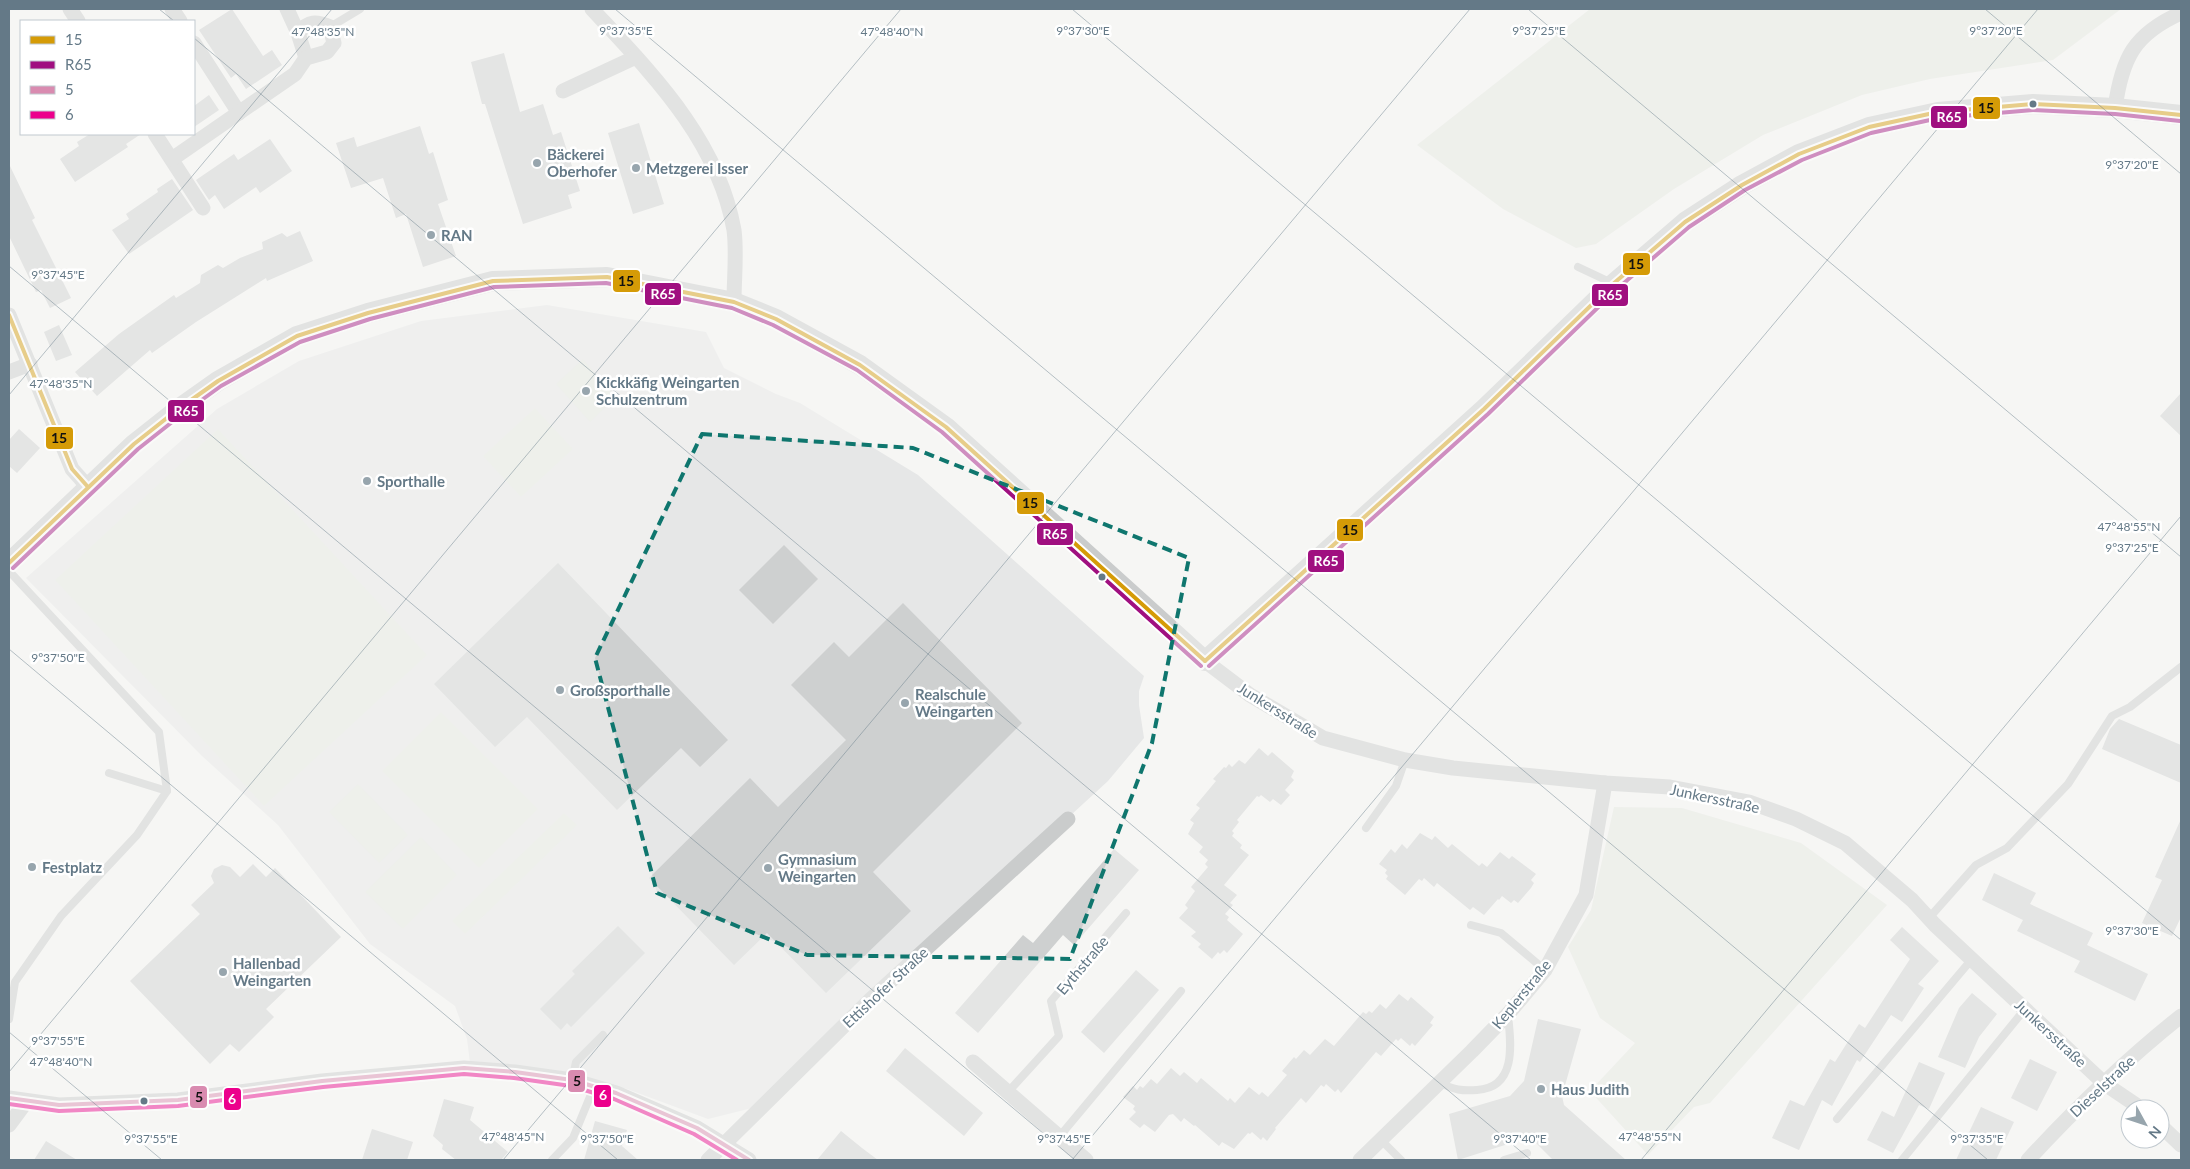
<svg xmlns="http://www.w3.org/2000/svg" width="2190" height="1169" viewBox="0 0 2190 1169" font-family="Lato,sans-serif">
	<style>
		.built { fill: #e6e7e7 }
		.green { fill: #e5e8e1 }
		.building { fill: #ced0d0 }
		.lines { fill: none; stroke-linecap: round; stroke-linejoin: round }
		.service { stroke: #cacccc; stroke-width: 8 }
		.minor { stroke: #cacccc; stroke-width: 15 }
		.tertiary { stroke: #cacccc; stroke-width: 20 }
		.bus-1-casing { stroke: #fff; stroke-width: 8 }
		.bus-2-casing { stroke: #fff; stroke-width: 8 }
		.bus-3-casing { stroke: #fff; stroke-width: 8 }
		.bus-4-casing { stroke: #fff; stroke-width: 8 }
		.bus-1 { stroke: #d59b07; stroke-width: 4 }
		.bus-2 { stroke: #a01080; stroke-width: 4 }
		.bus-3 { stroke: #d98bb0; stroke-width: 4 }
		.bus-4 { stroke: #ec008c; stroke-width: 4 }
		.marked { fill: none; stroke: #0f766e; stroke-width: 4; stroke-dasharray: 10 6; stroke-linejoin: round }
		.ticks { fill: none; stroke: #647987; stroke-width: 1; stroke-opacity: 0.45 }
		.bus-dot { fill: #647987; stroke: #fff; stroke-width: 2 }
		.poi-dot { fill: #97a5ad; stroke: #fff; stroke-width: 2 }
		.labels { text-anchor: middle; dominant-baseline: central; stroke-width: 5; stroke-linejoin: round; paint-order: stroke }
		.poi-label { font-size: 15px; font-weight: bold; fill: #647987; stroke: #fff; text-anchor: start }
		.street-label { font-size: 15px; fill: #647987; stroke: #fff }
		.ticks-label { font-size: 12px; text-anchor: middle; fill: #647987; stroke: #fff; stroke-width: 5; stroke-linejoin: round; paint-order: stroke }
		.line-badge { stroke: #fff; stroke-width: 2 }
		.badge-label { font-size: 14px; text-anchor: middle; font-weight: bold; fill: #fff }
		.pale-badge-label { font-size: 14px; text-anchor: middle; font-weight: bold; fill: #111 }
	</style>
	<rect width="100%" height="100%" fill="#f6f6f4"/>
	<polygon class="built" points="547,305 706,332 724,368 776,394 800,403 918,475 1144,676 1139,691 1139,705 1144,738 1108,781 752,1108 708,1119 627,1089 562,1073 470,1063 467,1039 455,1006 370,944 278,825 202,756 26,578 217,409 299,361 421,321"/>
	<g class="green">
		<polygon points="1590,9 2121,9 2053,60 1930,79 1862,95 1763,135 1674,189 1596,244 1576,248 1503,209 1417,145"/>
		<polygon points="583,359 616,397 590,422 556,384"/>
		<polygon points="535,408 573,449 521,497 483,456"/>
		<polygon points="218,429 427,655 264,806 55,580"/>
		<polygon points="441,712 538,809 479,868 382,771"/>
		<polygon points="358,784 408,835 379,863 329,812"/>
		<polygon points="1614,807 1682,808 1801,843 1887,905 1710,1103 1694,1107 1648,1155 1590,1091 1635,1043 1600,1018 1568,947 1591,910"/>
		<polygon points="564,813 577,825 465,934 452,921"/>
		<polygon points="421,837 457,875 403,929 365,892"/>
	</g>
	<g class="building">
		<polygon points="232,9 263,56 272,50 282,65 246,89 236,74 231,78 199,30"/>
		<polygon points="504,53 520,112 543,104 553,135 561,132 580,191 568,195 572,208 523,224 485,104 482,104 471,62"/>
		<polygon points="209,95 219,110 194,127 194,106"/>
		<polygon points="639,123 664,204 633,214 608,133"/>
		<polygon points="420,126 429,154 433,152 448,200 438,204 456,256 423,267 406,214 396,218 383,178 351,188 336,143 354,137 357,147"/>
		<polygon points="90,134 141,134 126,144 128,147 75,182 60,159 79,146 77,142"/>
		<polygon points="270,139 292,171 260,193 256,187 224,209 215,195 209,200 196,180 234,154 238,160"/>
		<polygon points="9,164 35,218 32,220 71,298 50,308 41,290 36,292 9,236"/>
		<polygon points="172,179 193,210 129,254 112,230 129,219 126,214 158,192 157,189"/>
		<polygon points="300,231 313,261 267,281 266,278 196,322 152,353 150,350 97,396 75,372 119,334 174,295 176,298 200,283 201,275 218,265 223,268 240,258 263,249 262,242 282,233 287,237"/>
		<polygon points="59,325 72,355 56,361 44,332"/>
		<polygon points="2181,393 2181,436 2160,416"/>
		<polygon points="19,429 40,448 17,473 9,466 9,440"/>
		<polygon points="784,545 818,579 773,624 739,590"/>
		<polygon points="558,563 728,740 700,767 681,748 617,810 527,717 495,747 434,684"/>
		<polygon points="903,603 1022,723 873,872 911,911 826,993 767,933 734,965 649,878 750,778 778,807 846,740 791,685 834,642 849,657"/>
		<polygon points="2119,719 2181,745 2181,783 2102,749 2110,729"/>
		<polygon points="1259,748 1268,756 1272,752 1294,771 1291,777 1294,780 1285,790 1290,795 1281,805 1273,799 1270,802 1261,795 1259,797 1257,796 1237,820 1239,822 1232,831 1234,833 1232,836 1242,845 1240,848 1249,855 1224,885 1237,895 1230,903 1233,905 1225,914 1229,917 1227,920 1243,934 1227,953 1224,950 1220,954 1218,952 1212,959 1198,947 1201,944 1191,936 1196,932 1179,918 1188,908 1185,905 1195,891 1191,887 1208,867 1205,864 1208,860 1199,852 1203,847 1188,834 1194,823 1190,820 1200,808 1196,805 1216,781 1213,779 1224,767 1226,768 1229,764 1232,767 1239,760 1245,764"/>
		<polygon points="2181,819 2181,917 2172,936 2142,923 2162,880 2155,877"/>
		<polygon points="1420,833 1432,840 1435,836 1448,848 1452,844 1479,866 1482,863 1487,867 1500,852 1509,859 1512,856 1536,874 1531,880 1534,883 1531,888 1518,903 1514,900 1511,903 1502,896 1499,900 1498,899 1484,915 1473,907 1470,910 1437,883 1434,887 1424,878 1422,881 1419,879 1405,895 1386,879 1388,876 1385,873 1387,870 1379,864 1391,849 1395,853 1402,844 1407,849"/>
		<polygon points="1114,849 1139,870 1074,945 1063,935 978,1033 955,1013 1023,935 1033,943"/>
		<polygon points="253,864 266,877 275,868 341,937 266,1009 274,1017 239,1052 230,1044 210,1064 130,981 200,914 191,905 214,883 211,876 214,869 222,865 230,867 240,877"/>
		<polygon points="1994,873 2036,893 2030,904 2093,933 2087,945 2148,974 2135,1001 2074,972 2080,961 2017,931 2023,920 1982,900"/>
		<polygon points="618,926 645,953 571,1027 567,1023 561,1030 540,1009 575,974 572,971"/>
		<polygon points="1902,927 1939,961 1918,984 1924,988 1902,1022 1891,1015 1860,1062 1857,1060 1832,1106 1822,1100 1799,1150 1772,1138 1790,1100 1804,1106 1830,1059 1835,1062 1859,1024 1865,1028 1910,959 1890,940"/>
		<polygon points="1136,970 1159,990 1104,1053 1081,1032"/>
		<polygon points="1972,993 1997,1014 1979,1037 1965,1068 1938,1057 1959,1008"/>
		<polygon points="1399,994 1408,1001 1411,997 1434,1017 1430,1023 1433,1025 1415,1046 1412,1043 1410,1046 1401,1038 1398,1041 1396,1039 1381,1056 1376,1052 1341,1093 1338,1089 1335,1092 1326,1084 1324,1087 1321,1085 1306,1103 1301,1098 1275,1128 1276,1129 1267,1141 1263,1137 1261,1140 1252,1132 1250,1134 1248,1133 1234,1149 1222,1142 1219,1146 1195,1125 1194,1126 1184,1118 1181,1122 1173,1114 1169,1115 1155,1132 1144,1124 1140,1128 1129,1119 1136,1112 1133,1109 1135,1106 1123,1097 1133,1086 1137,1090 1140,1086 1143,1088 1151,1079 1157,1084 1171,1068 1180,1076 1184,1072 1197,1083 1201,1078 1228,1101 1230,1098 1235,1103 1249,1087 1259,1095 1262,1092 1268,1097 1287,1075 1282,1071 1294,1057 1296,1059 1304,1050 1310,1055 1325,1039 1334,1046 1363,1012 1366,1014 1369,1011 1372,1013 1380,1004 1386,1009"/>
		<polygon points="1538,1019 1581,1029 1562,1096 1564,1105 1626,1160 1553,1160 1530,1137 1458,1160 1449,1114 1510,1096 1524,1081"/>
		<polygon points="905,1048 983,1113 964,1136 886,1071"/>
		<polygon points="2030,1059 2057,1072 2037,1111 2011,1098"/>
		<polygon points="1919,1062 1945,1073 1929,1109 1919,1105 1893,1153 1867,1140 1882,1111 1894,1117"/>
		<polygon points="444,1099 474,1107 470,1120 508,1152 501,1160 456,1160 442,1149 443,1145 433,1136"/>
		<polygon points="1981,1107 2014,1122 1996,1160 1956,1160"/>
		<polygon points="595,1121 627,1130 622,1146 638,1160 584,1160"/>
		<polygon points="372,1129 413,1142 407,1160 362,1160"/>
		<polygon points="841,1131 862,1148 878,1160 817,1160"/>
		<polygon points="46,1141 77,1160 34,1160"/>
	</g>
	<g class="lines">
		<g class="service">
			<polyline points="330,27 360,9"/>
			<polyline points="1578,267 1612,283"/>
			<polyline points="9,571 159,732 167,791 137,835 61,916 15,982 9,1019"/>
			<polyline points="109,773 167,791"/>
			<polyline points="1366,828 1396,786 1405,760"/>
			<polyline points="1929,918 1976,865 2007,848 2068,784 2112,716 2130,707 2181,667"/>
			<polyline points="1471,925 1501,933 1545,970"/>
			<polyline points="572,1080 576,1062 603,1035"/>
			<path d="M1440 1083C1455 1090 1461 1091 1477 1090 1517 1088 1511 1043 1508 1015"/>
			<polyline points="1008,1092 1059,1036 1051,1001 1126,913"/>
			<polyline points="1837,1119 1972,959"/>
			<polyline points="1059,1137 1181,991"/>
			<polyline points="1381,1140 1401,1160"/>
			<polyline points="552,1160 573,1138 594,1087"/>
			<polyline points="1504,1160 1527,1153"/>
			<polyline points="1902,1160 2025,1009"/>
		</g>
		<g class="minor">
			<polyline points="70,9 78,21"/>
			<polyline points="172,9 180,21"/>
			<polyline points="287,9 298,33 306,58"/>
			<path d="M592 9C651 73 718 139 734 230 737 252 734 279 734 302"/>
			<polyline points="194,43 239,113"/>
			<polyline points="563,91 636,57"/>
			<path d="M2115 108C2122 58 2134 34 2181 13"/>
			<polyline points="155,134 203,208"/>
			<path d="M172 159 295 74 306 58 327 52 334 43 330 27C316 21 309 21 298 33"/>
			<polyline points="9,315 72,469 88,487"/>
			<polyline points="9,372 30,364"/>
			<polyline points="1205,661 1250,695 1323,738 1405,760 1453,768 1605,783 1670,787 1749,802 1796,819 1845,843 1912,900 1935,925 2105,1084 2142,1109"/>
			<polyline points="973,1062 1086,1160"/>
			<polyline points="9,1098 59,1105 178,1100 322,1081 464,1068 515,1072 572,1080 616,1093 697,1128 749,1160"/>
			<polyline points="9,1125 26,1102"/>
			<polyline points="2160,1125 2181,1145"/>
			<polyline points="708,1160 870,1000 1068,819"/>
			<polyline points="1360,1160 1472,1051 1508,1014 1545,970 1586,895 1605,783"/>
			<path d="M2028 1160C2075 1109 2127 1059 2181 1016"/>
		</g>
		<polyline class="tertiary" points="9,563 134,444 177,410 218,381 297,336 368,313 493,281 607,277 734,302 776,319 860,365 946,427 1205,661 1484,409 1613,284 1685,222 1742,185 1799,154 1869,127 1938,112 2033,104 2115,108 2181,115"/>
		<defs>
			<g id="bus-1">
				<polyline points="9,315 72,469 88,487"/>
				<polyline points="9,563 134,444 177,410 218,381 297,336 368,313 493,281 607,277 734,302 776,319 860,365 946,427 1205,661"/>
				<polyline points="1205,661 1484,409 1613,284 1685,222 1742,185 1799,154 1869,127 1938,112 2033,104 2115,108 2181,115"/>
			</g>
			<g id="bus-2">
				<polyline points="13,568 138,449 181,415 221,386 300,342 370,319 494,287 606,283 732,308 773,325 857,370 942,432 1201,666"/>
				<polyline points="1209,666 1488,414 1617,289 1689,227 1745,190 1802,160 1871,133 1939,118 2033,110 2115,114 2180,121"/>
			</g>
			<polyline id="bus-3" points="9,1098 59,1105 178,1100 322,1081 464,1068 515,1072 572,1080 616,1093 697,1128 749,1160"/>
			<polyline id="bus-4" points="9,1104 59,1111 178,1106 323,1087 464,1074 514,1078 571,1086 614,1099 694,1134 737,1160"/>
		</defs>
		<use href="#bus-1" class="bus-1-casing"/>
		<use href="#bus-2" class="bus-2-casing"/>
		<use href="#bus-3" class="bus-3-casing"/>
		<use href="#bus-4" class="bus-4-casing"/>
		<use href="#bus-1" class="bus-1"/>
		<use href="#bus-2" class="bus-2"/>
		<use href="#bus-3" class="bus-3"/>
		<use href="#bus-4" class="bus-4"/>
	</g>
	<path d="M0 0H2190V1169H0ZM702 434 913 448 1189 558 1152 743 1070 959 807 955 657 893 595 658Z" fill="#f6f6f4" fill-opacity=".55" fill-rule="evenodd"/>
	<path class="marked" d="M702 434 913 448 1189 558 1152 743 1070 959 807 955 657 893 595 658Z"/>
	<path class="ticks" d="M159 9 174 21M615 9 1988 1160M1072 9 2181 940M1528 9 2181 557M1985 9 2181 174M194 38 1531 1160M9 266 1075 1160M9 395 332 9M9 649 618 1160M9 1032 162 1160M9 1072 901 9M503 1160 1470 9M1072 1160 2038 9M1641 1160 2181 516"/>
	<g class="bus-dot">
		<circle cx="2033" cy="104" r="4.5"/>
		<circle cx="1102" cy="577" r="4.5"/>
		<circle cx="144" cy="1101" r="4.5"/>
	</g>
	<g class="poi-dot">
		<circle cx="537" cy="163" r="5"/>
		<circle cx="636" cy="168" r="5"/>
		<circle cx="431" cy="235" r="5"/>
		<circle cx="586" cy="391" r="5"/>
		<circle cx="367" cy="481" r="5"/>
		<circle cx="560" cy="690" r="5"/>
		<circle cx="905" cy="703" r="5"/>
		<circle cx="32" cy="867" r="5"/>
		<circle cx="768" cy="868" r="5"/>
		<circle cx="223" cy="972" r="5"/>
		<circle cx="1541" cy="1089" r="5"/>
	</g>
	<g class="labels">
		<g class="poi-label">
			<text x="547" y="154">Bäckerei<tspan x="547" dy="17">Oberhofer</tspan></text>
			<text x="646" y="168">Metzgerei Isser</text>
			<text x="441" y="235">RAN</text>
			<text x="596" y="382">Kickkäfig Weingarten<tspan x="596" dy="17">Schulzentrum</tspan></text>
			<text x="377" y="481">Sporthalle</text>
			<text x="570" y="690">Großsporthalle</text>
			<text x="915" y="694">Realschule<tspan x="915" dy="17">Weingarten</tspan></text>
			<text x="778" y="859">Gymnasium<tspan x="778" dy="17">Weingarten</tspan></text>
			<text x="42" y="867">Festplatz</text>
			<text x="233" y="963">Hallenbad<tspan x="233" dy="17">Weingarten</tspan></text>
			<text x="1551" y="1089">Haus Judith</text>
		</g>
		<g class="street-label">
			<text transform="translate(1278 710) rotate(32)">Junkersstraße</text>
			<text transform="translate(1715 798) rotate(12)">Junkersstraße</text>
			<text transform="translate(1082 965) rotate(-50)">Eythstraße</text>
			<text transform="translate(885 987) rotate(-43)">Ettishofer Straße</text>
			<text transform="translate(1521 994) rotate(-51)">Keplerstraße</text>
			<text transform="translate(2051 1033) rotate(43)">Junkersstraße</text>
			<text transform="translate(2102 1086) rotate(-43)">Dieselstraße</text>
		</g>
	</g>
	<g class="ticks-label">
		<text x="626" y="35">9°37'35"E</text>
		<text x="1083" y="35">9°37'30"E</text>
		<text x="1539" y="35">9°37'25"E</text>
		<text x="1996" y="35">9°37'20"E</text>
		<text x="323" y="36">47°48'35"N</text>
		<text x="892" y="36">47°48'40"N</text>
		<text x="2132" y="169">9°37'20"E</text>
		<text x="58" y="279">9°37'45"E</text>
		<text x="61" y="388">47°48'35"N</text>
		<text x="2129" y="531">47°48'55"N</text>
		<text x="2132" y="552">9°37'25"E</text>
		<text x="58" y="662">9°37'50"E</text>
		<text x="2132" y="935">9°37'30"E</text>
		<text x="58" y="1045">9°37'55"E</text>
		<text x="61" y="1066">47°48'40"N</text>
		<text x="513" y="1141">47°48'45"N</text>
		<text x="1650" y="1141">47°48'55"N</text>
		<text x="151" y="1143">9°37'55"E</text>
		<text x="607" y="1143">9°37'50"E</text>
		<text x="1064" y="1143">9°37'45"E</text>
		<text x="1520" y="1143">9°37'40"E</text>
		<text x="1977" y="1143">9°37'35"E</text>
	</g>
	<g class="line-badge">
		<rect x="1972" y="96" width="29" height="24" rx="5" fill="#d59b07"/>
		<rect x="1930" y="105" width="38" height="24" rx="5" fill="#a01080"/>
		<rect x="1622" y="252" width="29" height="24" rx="5" fill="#d59b07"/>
		<rect x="612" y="269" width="29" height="24" rx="5" fill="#d59b07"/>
		<rect x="644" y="282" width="38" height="24" rx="5" fill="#a01080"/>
		<rect x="1591" y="283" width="38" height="24" rx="5" fill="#a01080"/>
		<rect x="167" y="399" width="38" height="24" rx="5" fill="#a01080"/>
		<rect x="45" y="426" width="29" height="24" rx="5" fill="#d59b07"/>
		<rect x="1016" y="491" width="29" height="24" rx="5" fill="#d59b07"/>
		<rect x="1336" y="518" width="28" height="24" rx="5" fill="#d59b07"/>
		<rect x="1036" y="522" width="38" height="24" rx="5" fill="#a01080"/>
		<rect x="1307" y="549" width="38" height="24" rx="5" fill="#a01080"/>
		<rect x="567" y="1069" width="19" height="24" rx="5" fill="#d98bb0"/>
		<rect x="593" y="1084" width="19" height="24" rx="5" fill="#ec008c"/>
		<rect x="189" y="1085" width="19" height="24" rx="5" fill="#d98bb0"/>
		<rect x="223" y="1087" width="19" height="24" rx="5" fill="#ec008c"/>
	</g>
	<g class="badge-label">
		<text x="1949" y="122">R65</text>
		<text x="663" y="299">R65</text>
		<text x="1610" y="300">R65</text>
		<text x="186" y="416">R65</text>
		<text x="1055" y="539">R65</text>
		<text x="1326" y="566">R65</text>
		<text x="603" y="1100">6</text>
		<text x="232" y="1104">6</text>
	</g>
	<g class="pale-badge-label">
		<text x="1986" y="113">15</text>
		<text x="1636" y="269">15</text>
		<text x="626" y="286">15</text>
		<text x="59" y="443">15</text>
		<text x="1030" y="508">15</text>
		<text x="1350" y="535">15</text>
		<text x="577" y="1086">5</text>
		<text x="199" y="1102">5</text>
	</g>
	<rect width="2190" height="1169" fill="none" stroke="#647987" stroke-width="20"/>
	<rect x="20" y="20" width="175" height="115" fill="#ffffff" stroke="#c1c9cf"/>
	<rect x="30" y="36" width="25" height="8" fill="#d59b07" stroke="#c1c9cf"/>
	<text x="65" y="45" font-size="15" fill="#647987">15</text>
	<rect x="30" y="61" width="25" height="8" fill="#a01080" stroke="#c1c9cf"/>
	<text x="65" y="70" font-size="15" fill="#647987">R65</text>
	<rect x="30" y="86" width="25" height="8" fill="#d98bb0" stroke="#c1c9cf"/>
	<text x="65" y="95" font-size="15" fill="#647987">5</text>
	<rect x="30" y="111" width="25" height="8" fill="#ec008c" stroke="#c1c9cf"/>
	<text x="65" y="120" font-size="15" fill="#647987">6</text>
	<g transform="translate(2145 1124) rotate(130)"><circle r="24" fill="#ffffff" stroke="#c1c9cf"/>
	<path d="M0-4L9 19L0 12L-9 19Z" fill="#97a5ad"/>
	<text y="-8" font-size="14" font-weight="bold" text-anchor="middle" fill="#647987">N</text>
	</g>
</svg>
